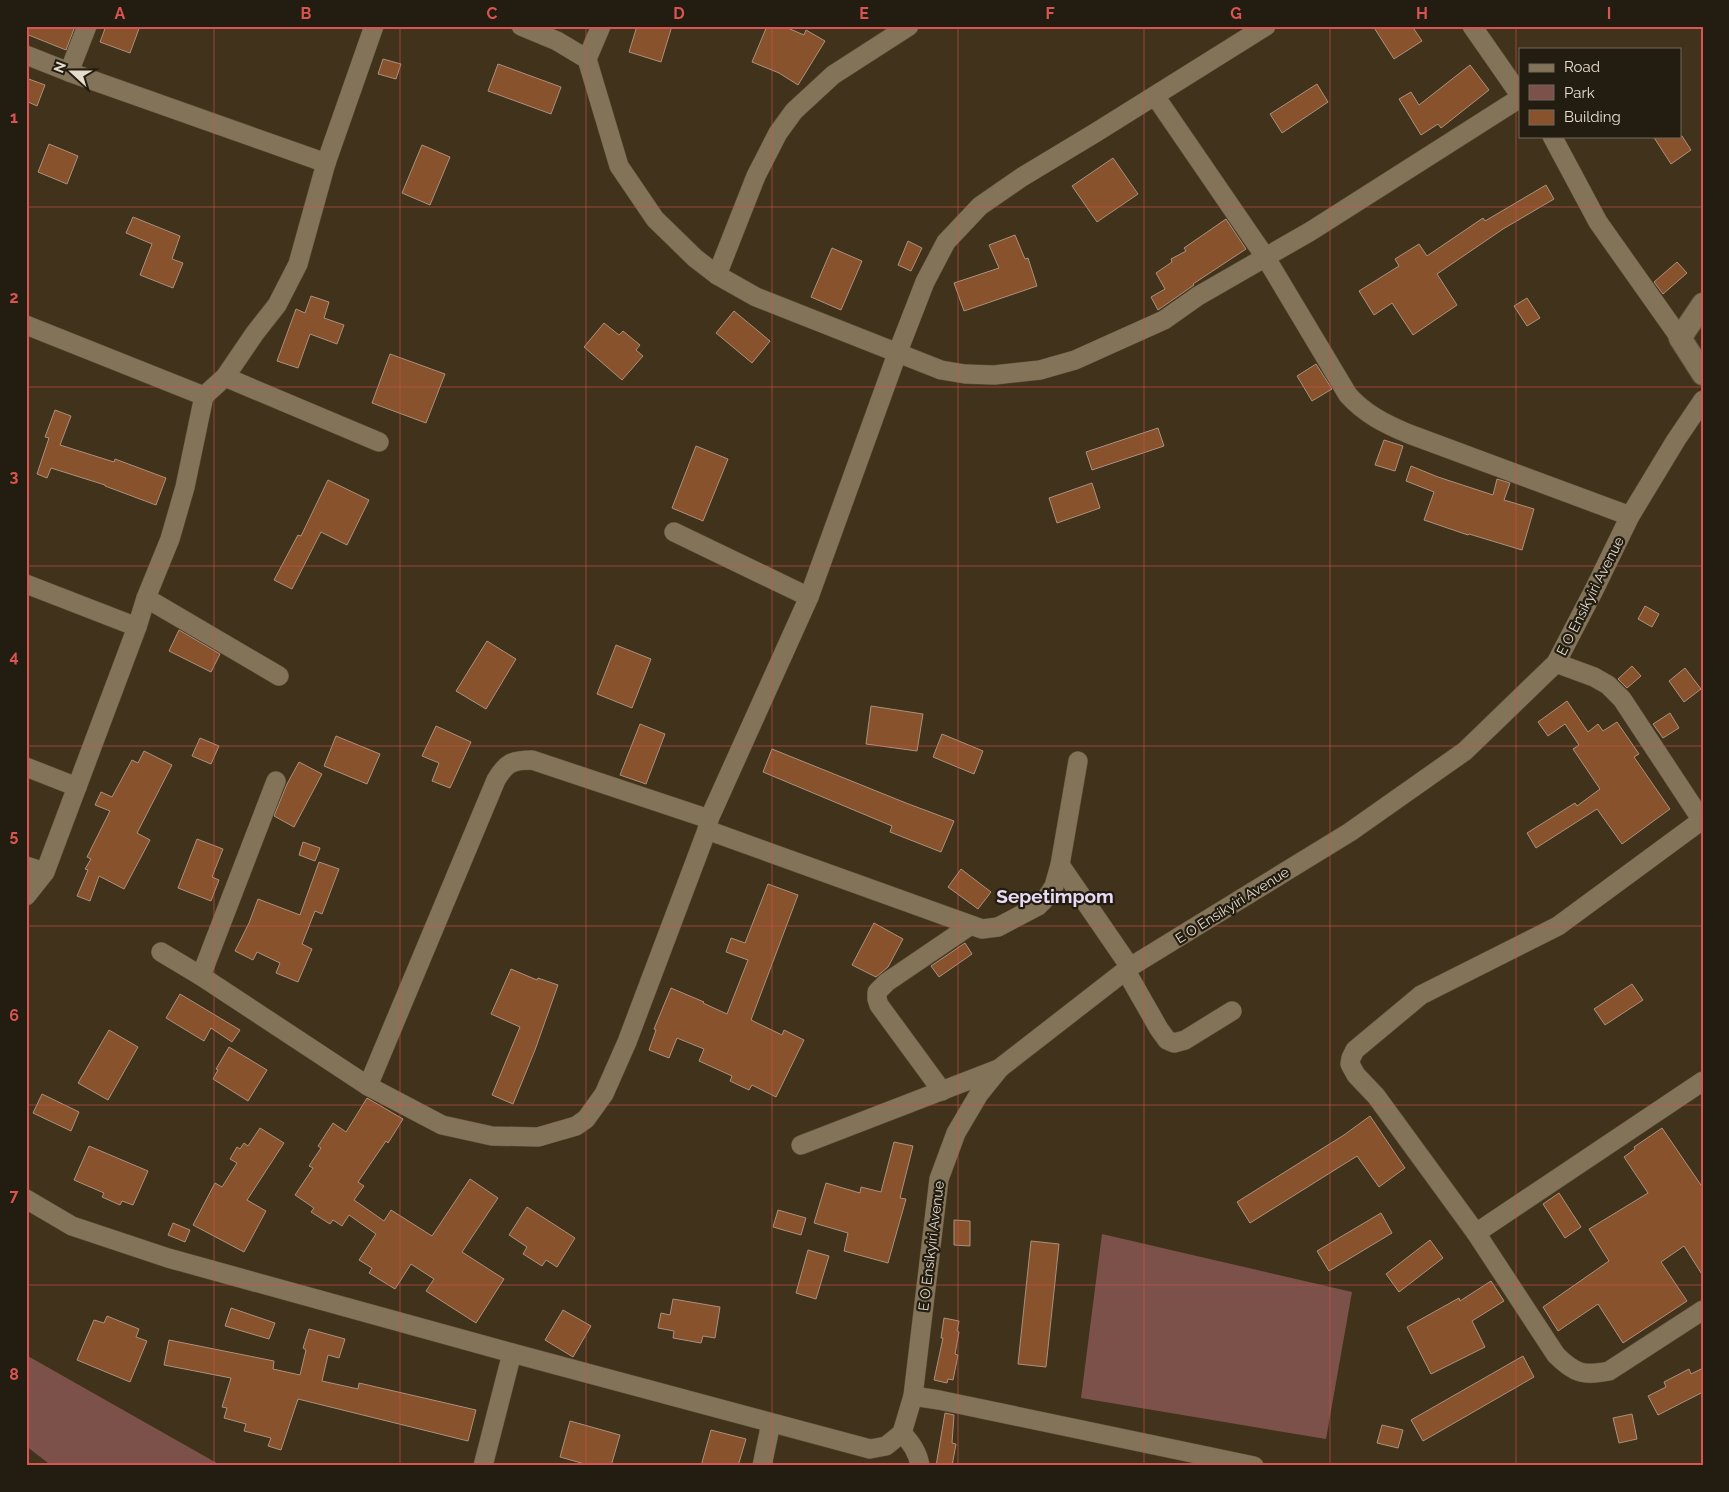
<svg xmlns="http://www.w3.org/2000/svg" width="1729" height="1492" viewBox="0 0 1729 1492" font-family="Raleway,sans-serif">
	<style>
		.green { fill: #7c514a }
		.building { fill: #87522c; stroke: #ac907d }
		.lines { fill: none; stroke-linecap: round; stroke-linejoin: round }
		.minor-casing { stroke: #5d513c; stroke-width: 20 }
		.tertiary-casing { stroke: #5d513c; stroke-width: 24 }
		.minor { stroke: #837358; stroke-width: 19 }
		.tertiary { stroke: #837358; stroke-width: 22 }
		.grid { fill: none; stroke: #da5551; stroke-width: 1; stroke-opacity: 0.55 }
		.labels { text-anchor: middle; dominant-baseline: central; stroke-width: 4.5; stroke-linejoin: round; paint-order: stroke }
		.street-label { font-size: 14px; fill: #e5dccd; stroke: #231c11 }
		.district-label { font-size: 19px; font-weight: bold; fill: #e9daf5; stroke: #231c11 }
		.neatline { fill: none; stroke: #da5551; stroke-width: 2 }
		.grid-label { font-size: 16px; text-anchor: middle; font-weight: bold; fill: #da5551 }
	</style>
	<rect width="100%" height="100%" fill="#41331b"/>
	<g class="green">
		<polygon points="1102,1234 1352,1292 1326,1439 1081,1398"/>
		<polygon points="26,1355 222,1466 52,1466 26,1446"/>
	</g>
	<g class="building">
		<polygon points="26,26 66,26 74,29 66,50 26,34"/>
		<polygon points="106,26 140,26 130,53 100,42"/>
		<polygon points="637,26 672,26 661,62 629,52"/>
		<polygon points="767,26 783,26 804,35 806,30 825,41 798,85 779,73 752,62"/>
		<polygon points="1373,26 1412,26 1422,41 1394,59"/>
		<polygon points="383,59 401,64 396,79 378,74"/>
		<polygon points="498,64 561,87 551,114 488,91"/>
		<polygon points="1470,65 1489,90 1441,128 1438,124 1421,135 1399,99 1411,92 1419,105"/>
		<polygon points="26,78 45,85 37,106 26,101"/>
		<polygon points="1317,84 1328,102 1282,133 1270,114"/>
		<polygon points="1653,136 1682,136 1691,150 1671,164"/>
		<polygon points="49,144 78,156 67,184 38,172"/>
		<polygon points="422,145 450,157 430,205 402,193"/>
		<polygon points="1113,158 1138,194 1097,222 1072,186"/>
		<polygon points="1546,185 1554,199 1503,229 1437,274 1457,305 1413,335 1392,303 1374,315 1359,291 1399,266 1395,259 1419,244 1427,256 1483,218 1485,221"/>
		<polygon points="133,217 180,236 172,259 183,263 173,288 140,275 152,244 126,233"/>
		<polygon points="1226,219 1246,249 1193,284 1194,285 1158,310 1151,297 1165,289 1156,273 1172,262 1171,259 1186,251 1184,248"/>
		<polygon points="1015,235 1025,259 1028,258 1037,286 964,311 954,283 999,268 989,245"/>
		<polygon points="908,241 922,248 911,271 898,265"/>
		<polygon points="832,248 862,261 841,310 811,297"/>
		<polygon points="1677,262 1687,273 1663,294 1654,282"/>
		<polygon points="311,296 329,302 324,318 344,325 337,344 310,334 298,368 277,361 296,309 305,313"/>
		<polygon points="1527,298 1540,318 1527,326 1514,306"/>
		<polygon points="734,311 770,341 752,363 716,333"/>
		<polygon points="604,323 619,335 623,331 640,345 636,350 643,356 622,380 584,347"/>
		<polygon points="390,354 445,374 426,423 372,403"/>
		<polygon points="1316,364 1332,389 1312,401 1297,376"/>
		<polygon points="55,410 71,416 60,445 114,462 115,459 166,478 156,505 105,486 105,485 51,468 47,478 37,474 49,438 45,437"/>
		<polygon points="1158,428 1164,446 1092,470 1086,452"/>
		<polygon points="1384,440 1403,446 1395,471 1375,465"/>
		<polygon points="696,446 728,459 703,521 672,508"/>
		<polygon points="1411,466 1438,477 1493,495 1497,479 1510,483 1504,500 1534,509 1522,550 1469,534 1468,535 1424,520 1434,492 1406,481"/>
		<polygon points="328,480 369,500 347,545 321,532 292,589 274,580 298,535 301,536"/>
		<polygon points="1092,483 1100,508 1057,523 1049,498"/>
		<polygon points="1645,606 1659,614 1652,627 1638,619"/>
		<polygon points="179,630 220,654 211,672 169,651"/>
		<polygon points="487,641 516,659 486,709 456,691"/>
		<polygon points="616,645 651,659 632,708 597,694"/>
		<polygon points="1632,666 1641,676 1627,688 1618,679"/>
		<polygon points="1685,668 1701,689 1684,702 1669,681"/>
		<polygon points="1567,701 1588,732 1598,724 1603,731 1617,722 1639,754 1634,757 1670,809 1622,844 1597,809 1536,848 1527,833 1575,803 1577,806 1600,789 1573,749 1579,745 1565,724 1548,736 1538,722"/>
		<polygon points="871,706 923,714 917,751 866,744"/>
		<polygon points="1670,713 1679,728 1663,738 1653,724"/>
		<polygon points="640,724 665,734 646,784 620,775"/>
		<polygon points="436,726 471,742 450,788 432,781 439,763 422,756"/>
		<polygon points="942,734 983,751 974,774 933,757"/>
		<polygon points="336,736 380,754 367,784 324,766"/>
		<polygon points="200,738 219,746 211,764 192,756"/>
		<polygon points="772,749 906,803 954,821 941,852 890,832 892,826 763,772"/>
		<polygon points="144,751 172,765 137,833 150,840 124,889 99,876 90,901 77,896 88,870 85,869 91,859 87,857 110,811 95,805 101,792 112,797 132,760 138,763"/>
		<polygon points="299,762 322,774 294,827 274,816 287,784"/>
		<polygon points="197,839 223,849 212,877 219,880 211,901 178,888"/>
		<polygon points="303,842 320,848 315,861 299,855"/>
		<polygon points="319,862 339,869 322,914 315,911 302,944 312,949 298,982 276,973 280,963 257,952 253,960 235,951 249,923 258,899 300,915"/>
		<polygon points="961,869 991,892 978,909 948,887"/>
		<polygon points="768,884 798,895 751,1020 782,1035 784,1030 804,1040 776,1097 752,1085 749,1090 730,1081 732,1076 699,1061 704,1049 677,1038 669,1058 649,1050 656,1030 654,1029 671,988 704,1002 703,1003 727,1014 748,960 726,952 731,938 745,943"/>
		<polygon points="874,923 903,939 888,967 876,977 852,965"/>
		<polygon points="965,943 972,954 939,977 931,966"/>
		<polygon points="511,969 537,980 538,978 558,985 535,1050 513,1104 492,1095 520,1027 491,1014"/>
		<polygon points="1632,984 1643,1000 1605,1025 1594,1009"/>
		<polygon points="180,994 240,1030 232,1042 211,1028 204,1041 166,1018"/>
		<polygon points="109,1030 138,1047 108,1100 78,1083"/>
		<polygon points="229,1047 267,1070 248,1101 213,1079 218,1070 216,1069"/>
		<polygon points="42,1094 79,1112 71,1131 33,1113"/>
		<polygon points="367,1098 403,1119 388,1143 386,1141 358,1182 364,1186 354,1200 384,1221 391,1210 432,1236 470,1179 498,1198 462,1252 504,1279 476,1323 426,1291 434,1279 411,1264 395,1289 369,1273 372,1268 359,1260 376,1234 349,1215 342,1226 333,1220 330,1224 311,1212 314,1208 295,1195 313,1168 309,1166 321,1148 318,1146 333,1123 346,1132"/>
		<polygon points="1370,1116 1405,1168 1379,1187 1357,1156 1250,1223 1237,1202 1344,1135"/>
		<polygon points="260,1128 284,1143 247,1200 266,1211 244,1252 193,1225 215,1183 222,1187 237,1163 230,1159 237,1147 240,1149 244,1143 248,1146"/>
		<polygon points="1662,1128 1703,1188 1703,1276 1684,1246 1661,1262 1687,1301 1623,1343 1598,1304 1558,1331 1543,1307 1609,1261 1589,1229 1648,1193 1624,1157 1635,1149 1634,1147"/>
		<polygon points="894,1142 913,1146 900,1198 906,1199 888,1263 844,1251 848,1233 814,1223 826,1183 860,1193 861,1187 881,1192"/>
		<polygon points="89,1146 148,1171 133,1205 122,1201 120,1205 102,1197 104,1193 74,1180"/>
		<polygon points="1559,1193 1581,1227 1565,1238 1543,1204"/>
		<polygon points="527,1207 575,1238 557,1267 546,1260 542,1266 523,1254 527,1247 509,1235"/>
		<polygon points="778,1210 806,1218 801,1235 773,1227"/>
		<polygon points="1381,1213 1392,1233 1329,1271 1317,1251"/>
		<polygon points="954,1220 970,1221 970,1246 954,1245"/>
		<polygon points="173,1223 190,1230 185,1242 168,1235"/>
		<polygon points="1430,1240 1443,1258 1399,1292 1386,1274"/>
		<polygon points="1031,1241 1059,1244 1046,1367 1018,1364"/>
		<polygon points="808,1250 829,1256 816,1299 796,1293"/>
		<polygon points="1491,1281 1504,1301 1472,1321 1485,1347 1431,1374 1407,1327 1459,1298 1460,1301"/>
		<polygon points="673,1299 720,1307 715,1338 703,1336 701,1343 673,1338 674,1331 658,1328 661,1313 670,1315"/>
		<polygon points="231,1308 275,1323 269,1339 225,1326"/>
		<polygon points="563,1310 591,1326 573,1357 545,1340"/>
		<polygon points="107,1316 139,1329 136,1337 147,1341 130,1382 77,1360 94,1320 104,1323"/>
		<polygon points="944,1318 959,1321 957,1331 959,1332 955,1354 958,1355 953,1380 948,1379 947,1383 934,1380 943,1338 941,1338"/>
		<polygon points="309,1329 345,1339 339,1358 328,1355 322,1381 358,1389 359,1383 476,1410 468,1441 298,1399 281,1450 268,1446 271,1438 244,1431 246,1424 224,1418 227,1408 222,1407 231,1378 164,1365 169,1340 274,1361 273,1369 300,1375 306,1350 303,1348"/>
		<polygon points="1523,1356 1534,1377 1423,1441 1411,1420"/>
		<polygon points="1703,1368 1703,1392 1658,1415 1648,1396 1666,1387 1664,1382 1689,1369 1691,1374"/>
		<polygon points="945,1413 954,1415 952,1443 956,1444 952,1466 936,1466"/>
		<polygon points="1632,1414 1637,1439 1619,1443 1613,1418"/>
		<polygon points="570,1421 620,1435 611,1466 592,1466 560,1457"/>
		<polygon points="1382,1425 1403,1430 1398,1448 1377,1443"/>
		<polygon points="711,1430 746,1439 738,1466 701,1466"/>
	</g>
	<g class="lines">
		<defs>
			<g id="minor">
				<polyline points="521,26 557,41 587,59 619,166 655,219 695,258 717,275 756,297 941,370 965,374 994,375 1040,370 1075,360 1164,320 1198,296 1311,231 1520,98"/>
				<polyline points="1472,26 1520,95"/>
				<polyline points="26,55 69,72 326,163"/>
				<polyline points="587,59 601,26"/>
				<polyline points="69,72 87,26"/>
				<path d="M1155 96 1266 258 1348 395C1365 414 1385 424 1409 434L1630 516"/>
				<polyline points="1552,136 1598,222 1680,338"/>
				<polyline points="717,275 756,176 778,133 794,111 833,75 909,26"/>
				<polyline points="26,325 204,396"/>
				<polyline points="225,377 379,442"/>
				<polyline points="674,532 809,597"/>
				<polyline points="26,584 137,627"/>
				<polyline points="146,598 279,676"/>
				<polyline points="1556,663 1594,677 1608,685 1622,699 1703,822"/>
				<polyline points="26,767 77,787"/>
				<path d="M1702 820 1558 926 1421 995 1355 1050 1351 1058 1350 1064 1356 1075 1376 1096 1476 1233 1556 1355C1575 1374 1584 1376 1609 1371L1703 1310"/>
				<polyline points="707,830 982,929 998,927 1038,906 1047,897 1054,886 1060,865 1078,761"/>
				<polyline points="1060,865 1130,967"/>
				<polyline points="26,866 45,872"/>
				<polyline points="26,896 45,872 137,627 146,598 170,539 185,487 204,396 225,377 255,333 277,305 298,264 326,163 374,26"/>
				<polyline points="161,952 201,976 368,1086 442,1125 492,1136 538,1137 576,1126 586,1119 604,1094 627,1042 707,830 709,819 809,597 897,354 925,282 946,242 980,206 1022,177 1095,133 1266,26"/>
				<polyline points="1126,971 1159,1029 1167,1040 1174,1043 1185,1040 1232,1011"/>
				<polyline points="201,976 276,781"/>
				<path d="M368 1086 496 780C506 763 512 760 532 760L709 819"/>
				<polyline points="942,1091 879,1005 877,999 877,992 887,982 971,925"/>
				<polyline points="801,1145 998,1069"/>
				<polyline points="26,1199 72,1226 168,1258 512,1353 870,1449 886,1446 902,1433 913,1396 939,1179 956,1133 979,1094 1000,1068 1130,967 1350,832 1465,751 1556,663 1594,590 1630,516 1676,440 1703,400"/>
				<polyline points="1476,1233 1703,1081"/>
				<polyline points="913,1396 939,1400 1254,1466"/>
				<path d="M902 1433C911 1443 918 1452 920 1466"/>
				<polyline points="483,1466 512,1353"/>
				<polyline points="762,1466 771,1423"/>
			</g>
			<polyline id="tertiary" points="1703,304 1680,338 1703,374"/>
		</defs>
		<use href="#minor" class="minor-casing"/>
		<use href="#tertiary" class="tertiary-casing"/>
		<use href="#minor" class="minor"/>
		<use href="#tertiary" class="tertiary"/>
	</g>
	<path class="grid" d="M214 26V1466M400 26V1466M586 26V1466M772 26V1466M958 26V1466M1144 26V1466M1330 26V1466M1516 26V1466M26 207H1703M26 387H1703M26 566H1703M26 746H1703M26 926H1703M26 1105H1703M26 1285H1703"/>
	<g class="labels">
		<g class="street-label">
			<text transform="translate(1590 596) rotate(-63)">E O Ensikyiri Avenue</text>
			<text transform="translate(1232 905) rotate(-32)">E O Ensikyiri Avenue</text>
			<text transform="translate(931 1246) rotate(-83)">E O Ensikyiri Avenue</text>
		</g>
		<g class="district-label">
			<text x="1055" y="896">Sepetimpom</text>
		</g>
	</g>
	<rect width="1729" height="1492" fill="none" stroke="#231c11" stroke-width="55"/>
	<rect x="1519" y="48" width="162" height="90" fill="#231c11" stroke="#71695c"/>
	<rect x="1529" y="64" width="25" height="8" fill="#837358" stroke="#71695c"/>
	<text x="1564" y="72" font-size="15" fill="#e5dccd">Road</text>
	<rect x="1529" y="85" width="25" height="15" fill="#7c514a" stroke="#71695c"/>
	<text x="1564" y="98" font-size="15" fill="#e5dccd">Park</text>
	<rect x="1529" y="110" width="25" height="15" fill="#87522c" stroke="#71695c"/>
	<text x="1564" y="122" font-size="15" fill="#e5dccd">Building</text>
	<g transform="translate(72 72) rotate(291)" stroke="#231c11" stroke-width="4" paint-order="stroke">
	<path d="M0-4L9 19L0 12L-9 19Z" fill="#e5dccd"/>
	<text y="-8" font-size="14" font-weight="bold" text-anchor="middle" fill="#e5dccd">N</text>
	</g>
	<rect x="28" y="28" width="1674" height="1436" class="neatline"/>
	<g class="grid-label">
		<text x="120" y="19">A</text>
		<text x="306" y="19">B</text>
		<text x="492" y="19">C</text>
		<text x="679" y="19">D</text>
		<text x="864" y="19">E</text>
		<text x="1050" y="19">F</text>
		<text x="1236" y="19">G</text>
		<text x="1422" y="19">H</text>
		<text x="1609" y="19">I</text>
		<text x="14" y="123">1</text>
		<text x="14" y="303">2</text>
		<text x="14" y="482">3</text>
		<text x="14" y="662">4</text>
		<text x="14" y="841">5</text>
		<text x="14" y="1021">6</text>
		<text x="14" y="1201">7</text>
		<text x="14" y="1380">8</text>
	</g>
</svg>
